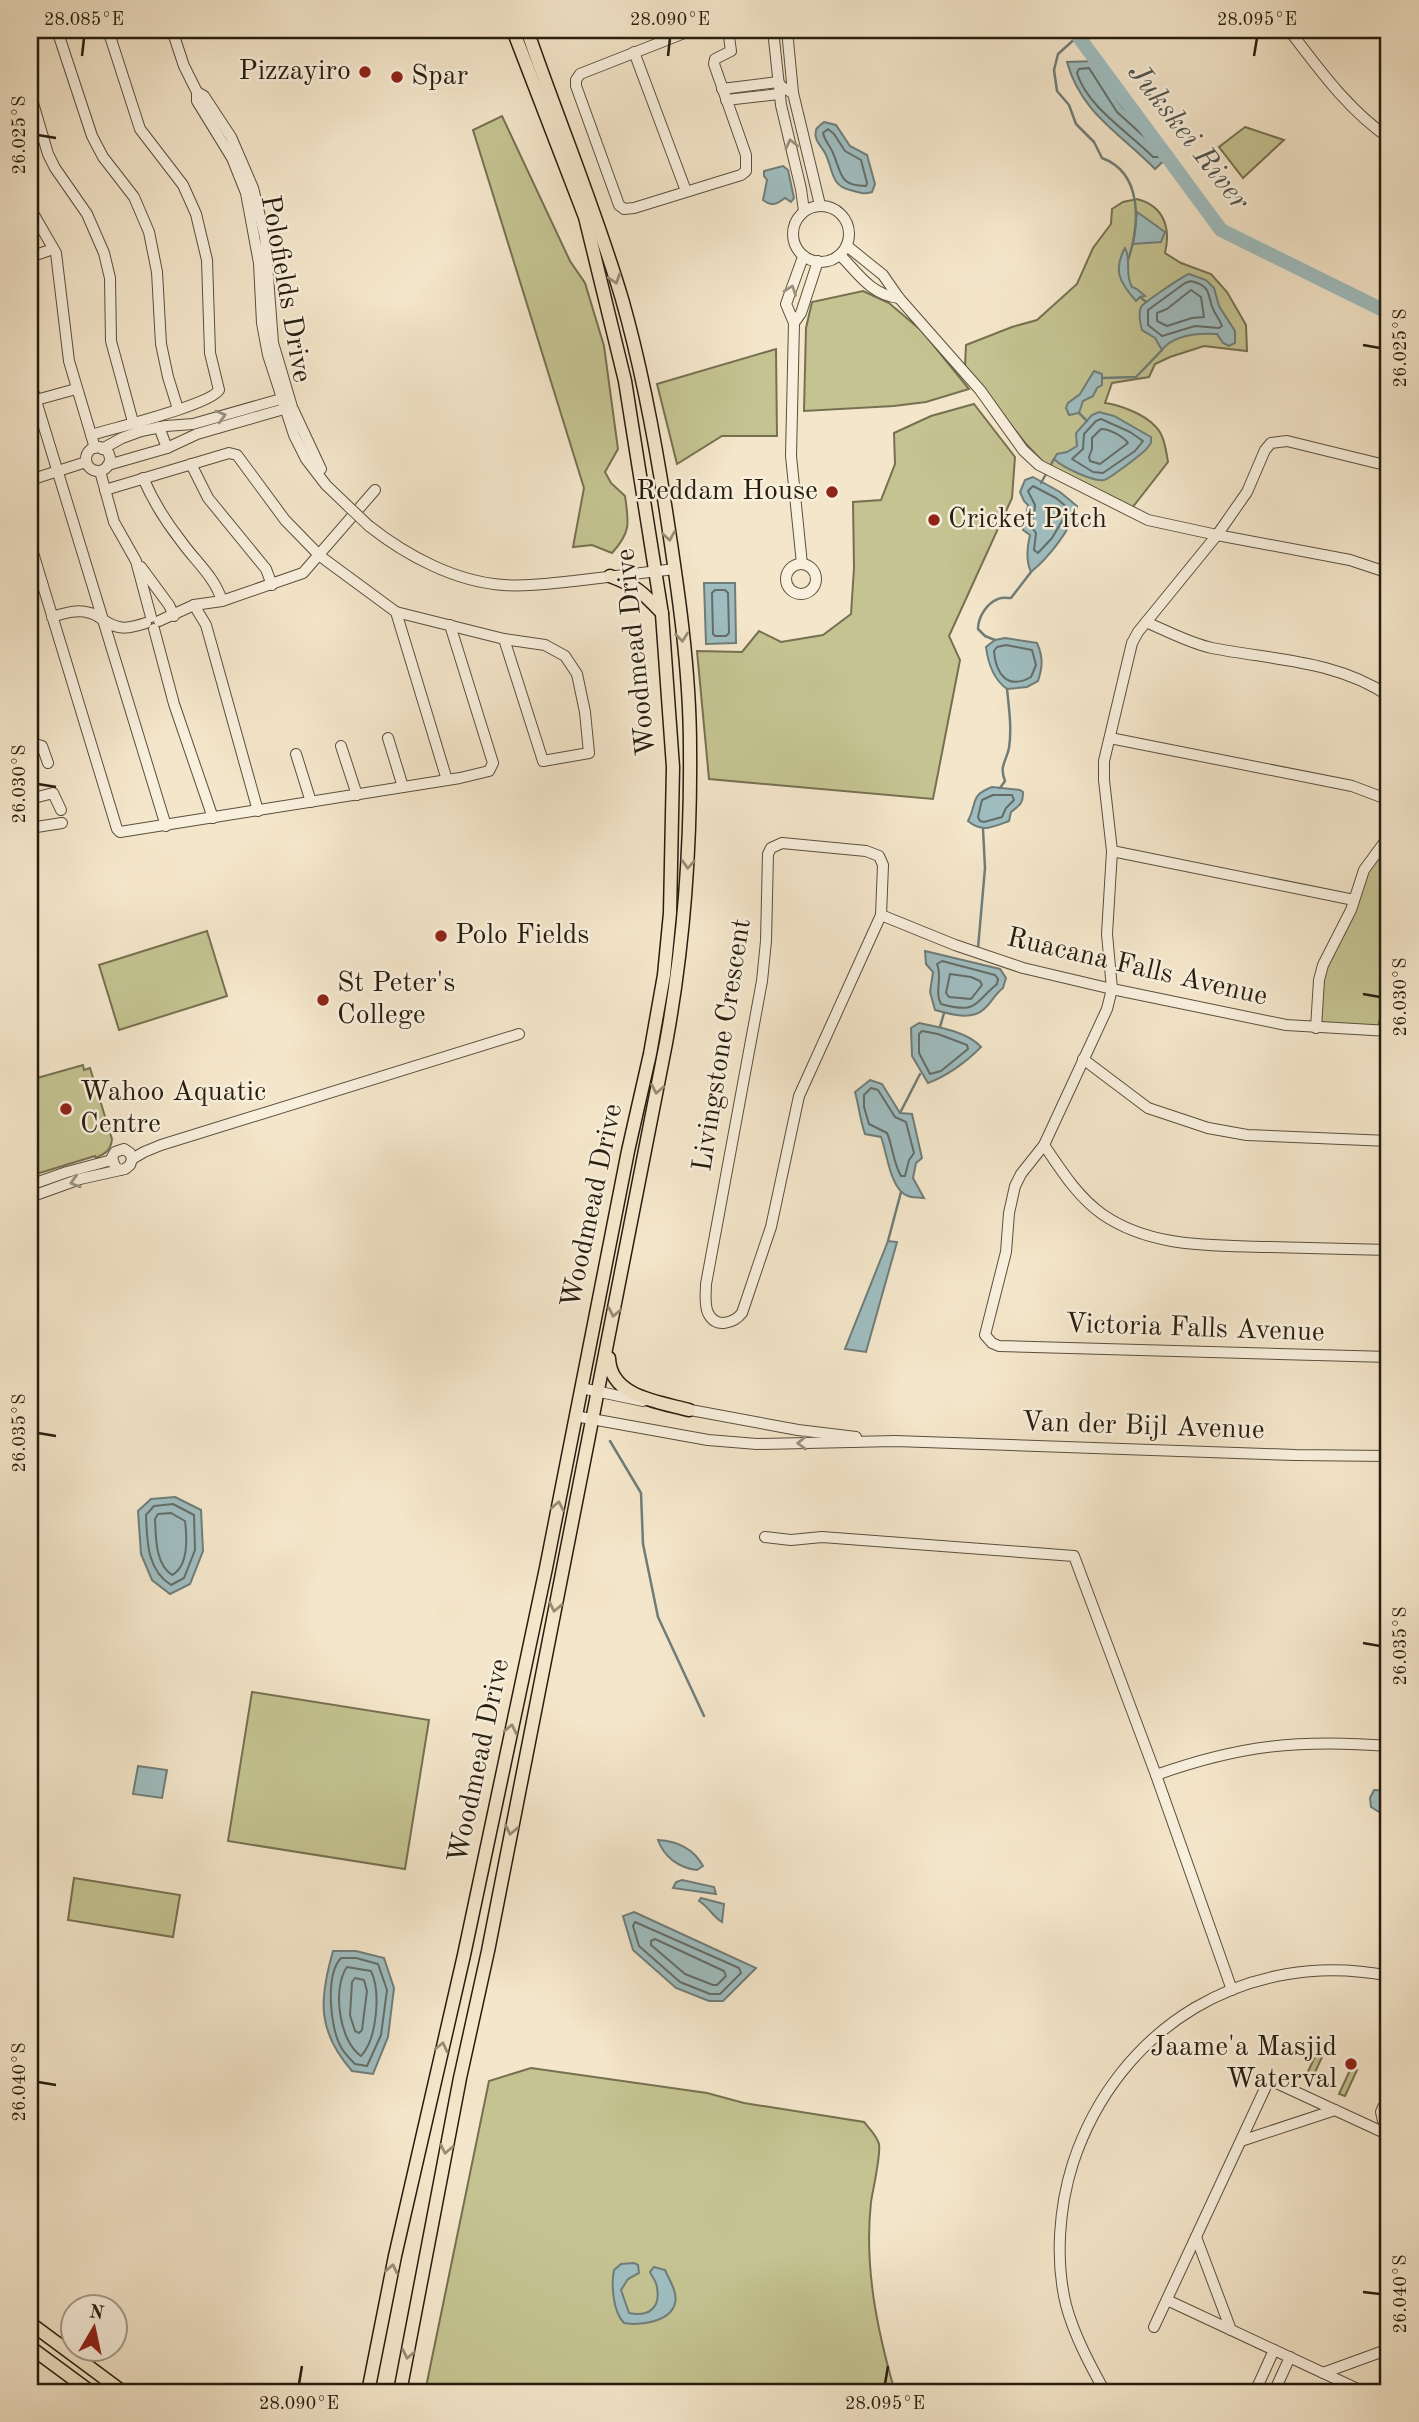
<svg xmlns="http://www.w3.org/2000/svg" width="1419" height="2422" viewBox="0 0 1419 2422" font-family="'Old Standard TT',serif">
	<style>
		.green { fill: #c4c391; stroke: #767050; stroke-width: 2 }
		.water { fill: #9fbdc0; stroke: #6f7d79; stroke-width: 2 }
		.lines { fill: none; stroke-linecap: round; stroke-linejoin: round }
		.shore { stroke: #636d67; stroke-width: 2 }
		.stream { stroke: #6f7d79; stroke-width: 2.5 }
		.river { stroke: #9fbdc0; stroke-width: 14 }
		.minor-casing { stroke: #5a4f3d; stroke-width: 12 }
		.major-casing { stroke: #271d0e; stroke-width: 15 }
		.minor { stroke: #f8efdd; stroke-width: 10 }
		.major { stroke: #f4e6ca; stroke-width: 12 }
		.minor-bridge-casing { stroke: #5a4f3d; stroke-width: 12; stroke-linecap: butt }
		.minor-bridge { stroke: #f8efdd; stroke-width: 10 }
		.oneway { stroke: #9a9080 }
		.oneway2 { stroke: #988c75 }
		.ticks { fill: none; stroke: #271d0e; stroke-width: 2.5 }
		.poi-dot { fill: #8f2418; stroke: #f8efdd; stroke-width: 2.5 }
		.labels { text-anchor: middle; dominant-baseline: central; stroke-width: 5; stroke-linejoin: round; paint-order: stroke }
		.poi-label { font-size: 28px; fill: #271d0e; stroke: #f8efdd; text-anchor: start }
		.street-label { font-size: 28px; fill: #271d0e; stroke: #f8efdd }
		.water-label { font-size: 30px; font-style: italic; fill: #51554c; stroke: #f8efdd }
		.neatline { fill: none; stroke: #271d0e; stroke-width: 2.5 }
		.ticks-label { font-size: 18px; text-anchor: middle; fill: #271d0e }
	</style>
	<rect width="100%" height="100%" fill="#f4e6ca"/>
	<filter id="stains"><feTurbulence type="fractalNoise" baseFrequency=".00286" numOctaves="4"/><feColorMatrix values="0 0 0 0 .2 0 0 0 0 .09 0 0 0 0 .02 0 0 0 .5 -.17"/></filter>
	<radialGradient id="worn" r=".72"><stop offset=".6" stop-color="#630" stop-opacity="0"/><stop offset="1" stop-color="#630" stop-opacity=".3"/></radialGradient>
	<g class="green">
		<path d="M502 116 570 261 585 283 604 346 618 449 605 472 611 483 625 496C629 523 631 532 612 553L592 545 573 547 584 488 473 130Z"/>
		<polygon points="1245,127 1284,140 1243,178 1219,147"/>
		<path d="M1137 199C1164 206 1171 228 1165 253L1181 263 1211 274 1227 292 1246 325 1247 351 1204 346 1170 357 1155 364 1149 377 1112 383 1105 403C1120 405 1144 414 1155 426 1164 434 1166 450 1168 462L1132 508 1046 465 1026 444 965 366 966 345 1012 327 1037 320 1077 284 1093 248 1111 224 1112 209 1123 202Z"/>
		<polygon points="863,291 889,303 922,331 969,389 926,402 894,406 804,411 806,328 812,302"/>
		<polygon points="776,349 777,436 722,436 677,464 657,384"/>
		<polygon points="974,404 1015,457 1012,498 949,636 960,660 933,799 709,779 697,651 742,652 759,631 781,642 823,635 851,614 854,568 853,502 881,500 895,464 894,433 931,416"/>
		<polygon points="1389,845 1389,981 1378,1027 1320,1025 1322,974 1367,871"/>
		<polygon points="207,931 227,996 119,1030 99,965"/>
		<path d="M83 1065 84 1070 90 1068 112 1139C111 1150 106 1153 96 1158L95 1156 30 1176V1080Z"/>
		<polygon points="252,1692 429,1720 405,1869 228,1841"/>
		<polygon points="74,1878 180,1895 173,1937 68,1920"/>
		<polygon points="1317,2052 1323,2055 1311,2081 1305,2078"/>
		<path d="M531 2068 707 2093 744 2103 864 2122C869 2128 877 2136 879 2144 881 2155 873 2189 871 2202 864 2267 877 2330 895 2392H425L489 2081Z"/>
		<polygon points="1351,2068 1357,2070 1345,2096 1339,2094"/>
	</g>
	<g class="water">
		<path d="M1096 61 1104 80 1123 108 1172 153 1155 169C1120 133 1081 113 1067 62Z"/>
		<path d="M824 122 836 125 850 146 867 155 875 184 872 192C863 195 858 192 850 190 831 186 833 170 826 155 823 147 813 141 816 130 817 127 822 124 824 122Z"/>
		<path d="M783 166 788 170 794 198 791 202 785 198C777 204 772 207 763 200L767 180 764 176V171Z"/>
		<polygon points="1137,212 1165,232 1161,242 1133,244"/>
		<path d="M1125 248C1132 260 1124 273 1132 287L1137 289 1145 296 1140 297 1136 301C1121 284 1112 271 1125 248Z"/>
		<path d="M1189 274 1206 280 1214 288 1219 306 1235 331V343L1229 346 1223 343 1217 334C1199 333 1174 334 1162 350L1155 338 1142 330C1140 323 1138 314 1141 307 1143 303 1183 276 1189 274Z"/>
		<polygon points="1094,371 1102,374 1102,385 1097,388 1093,396 1083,401 1079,413 1069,415 1066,408 1068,403 1080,394"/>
		<path d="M1099 412 1114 416 1151 437C1151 443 1152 442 1148 447 1145 452 1109 479 1104 480 1093 482 1062 467 1054 459L1057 454 1067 452 1077 446 1076 433 1092 415Z"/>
		<path d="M1033 477 1060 492 1077 506C1071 530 1049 557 1031 572 1026 561 1027 547 1030 535L1023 530C1023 520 1027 515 1028 505L1024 501 1020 492 1025 480Z"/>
		<polygon points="704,583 735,583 736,643 706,644"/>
		<path d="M1005 638 1037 643C1043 657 1043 666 1038 681L1027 687 1007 689C993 679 988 663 986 647L995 640Z"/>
		<path d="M992 787 1020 790 1023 792C1023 804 1020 805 1011 812L1009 821C993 827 982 833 968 821 978 802 969 796 992 787Z"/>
		<path d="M925 951 1000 969 1006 978 1003 988C994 995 992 1002 984 1009 972 1021 949 1014 935 1010L930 992 933 972 926 964Z"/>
		<path d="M919 1023C939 1027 968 1032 981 1047 965 1063 949 1075 928 1083L912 1056 911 1028Z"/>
		<path d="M870 1080 882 1084 900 1113 912 1114 922 1158 916 1163 913 1178 924 1198C919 1197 912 1198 908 1196 890 1190 887 1152 881 1137L865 1134C860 1120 859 1106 855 1092Z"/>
		<polygon points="888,1241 897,1242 866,1352 845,1349"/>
		<polygon points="175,1497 201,1510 203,1551 190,1584 170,1594 152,1580 141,1554 138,1511 151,1499"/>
		<polygon points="138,1766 167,1770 162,1798 133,1794"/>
		<polygon points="1374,1790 1389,1791 1389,1818 1371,1807 1370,1798"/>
		<path d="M658 1840C678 1841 693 1848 703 1866L697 1870C679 1868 664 1857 658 1840Z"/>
		<polygon points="682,1880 714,1887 716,1894 673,1888 676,1882"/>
		<path d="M701 1898 724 1904 722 1922C712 1916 709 1907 699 1901Z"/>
		<polygon points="634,1912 756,1968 723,2001 709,2001 676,1988 633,1950 623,1916"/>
		<path d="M333 1951H356L384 1958 394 1988 388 2037 373 2074 352 2071C317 2031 319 2000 333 1951Z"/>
		<path d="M634 2263 638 2265 639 2273 628 2279 621 2290 629 2313C647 2317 661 2309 657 2288 657 2282 652 2277 650 2272L654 2267 665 2270C669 2279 678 2293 675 2303 671 2322 639 2326 624 2323 613 2312 611 2285 614 2270L621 2264Z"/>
	</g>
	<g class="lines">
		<g class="shore">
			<path d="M1089 68 1117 112 1160 151 1158 157H1153C1130 133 1087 107 1077 73L1079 69Z"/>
			<path d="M828 129 834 134 845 151 861 160 867 183 866 186C839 186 842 174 833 153 830 145 825 142 823 133Z"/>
			<path d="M1191 281C1214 287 1206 296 1214 311 1217 317 1220 320 1222 326L1219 328 1195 326 1162 336 1148 325V310L1185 283Z"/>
			<polygon points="1191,290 1201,297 1204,317 1192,318 1167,326 1157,321 1157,313 1167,309"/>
			<polygon points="1101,419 1130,432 1143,441 1135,451 1103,473 1093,472 1072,459 1083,449 1084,434 1096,421"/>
			<path d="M1101 429C1109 429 1123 436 1128 443L1100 464 1090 461 1089 457 1092 449V438Z"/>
			<polygon points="1033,486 1056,498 1069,509 1052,538 1038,553 1034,550 1036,533 1030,525 1034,515 1035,505 1028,491"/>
			<polygon points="715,590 725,590 728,593 729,633 726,636 715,636 713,634 712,593"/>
			<path d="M1006 645 1032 650 1036 665 1031 677C1008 690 996 675 994 651L997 647Z"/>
			<polygon points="993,795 1012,795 1014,800 1006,808 1002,817 984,822 980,821 978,817 982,800"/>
			<path d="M942 961 995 975 998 979 997 984C973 1004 977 1014 941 1004 934 992 943 978 937 964Z"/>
			<polygon points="950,974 971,977 980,981 982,985 971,999 949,997 946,993"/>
			<polygon points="922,1031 938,1034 967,1045 968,1049 941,1071 930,1074 919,1053 919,1034"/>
			<path d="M871 1088 878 1090 895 1117 906 1122 914 1153 909 1160 905 1176H901C893 1162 893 1147 887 1133L869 1124 864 1107V1095Z"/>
			<path d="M173 1504 194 1515 195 1550 184 1578 171 1585C147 1570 147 1541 146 1515L154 1506Z"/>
			<path d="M171 1513 185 1521C187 1537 189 1566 172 1575 155 1564 156 1537 155 1519L158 1514Z"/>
			<polygon points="635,1922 739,1968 741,1973 720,1994 710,1994 680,1982 639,1946 633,1926"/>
			<polygon points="655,1939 724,1971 726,1976 717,1985 713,1985 685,1974 651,1945 651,1941"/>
			<path d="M341 1958H356L378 1964 387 1990 381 2035 367 2066 355 2064C350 2059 344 2053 341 2047 330 2028 325 1975 341 1958Z"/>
			<path d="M347 1967 371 1971C381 1992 377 2039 361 2056 339 2041 332 1988 347 1967Z"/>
			<polygon points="355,1978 364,1980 367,1991 362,2030 359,2033 355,2031 350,2015 352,1982"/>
		</g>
		<g class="stream">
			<path d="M1078 36 1058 54 1054 70 1057 91 1069 105 1076 124 1094 142 1102 158C1143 173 1140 225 1128 260"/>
			<polyline points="1140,297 1146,302"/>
			<polyline points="1103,378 1136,377 1162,350"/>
			<polyline points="1079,413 1087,421"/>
			<polyline points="1049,468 1054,459"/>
			<polyline points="1041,483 1046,474"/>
			<path d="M995 640 985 636 978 629C978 617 987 603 998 599 1002 597 1007 598 1011 598L1031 572"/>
			<path d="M1000 788 1005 781C999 766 1006 762 1009 748 1012 729 1009 708 1007 689"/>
			<polyline points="978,948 985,868 983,829"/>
			<polyline points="940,1027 944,1013"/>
			<polyline points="900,1113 920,1074"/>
			<polyline points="888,1241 901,1192"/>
			<polyline points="610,1441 641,1493 643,1544 658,1617 704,1716"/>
		</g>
		<polyline class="river" points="1078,30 1078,36 1221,230 1389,313"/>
		<defs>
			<g id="minor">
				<polyline points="57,30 92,136 103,157 134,197 149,232 157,272 161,344 168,377 178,409"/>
				<polyline points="172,30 184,66 197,92 197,101 232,158 246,193 259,263 262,323 268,355 294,435 306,459 326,485 349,507"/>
				<polyline points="692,30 580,74 576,80 576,86 619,205 624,209 634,208 741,175 746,171 746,155 714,64 715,59 731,51 728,30"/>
				<polyline points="773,30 781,105 801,189 804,211"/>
				<polyline points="787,30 793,93 820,205"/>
				<path d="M1289 30C1319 69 1348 110 1389 138"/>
				<polyline points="634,52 686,191"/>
				<polyline points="722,89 778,82 782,87 793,93"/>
				<polyline points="197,92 204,96 231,137 253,188 265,237 273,343 292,407 321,469"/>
				<polyline points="30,93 48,154 55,168 87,214 104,253 110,278 111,341 133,422"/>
				<polyline points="726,100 779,94 781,89"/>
				<circle cx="821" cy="234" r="28"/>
				<polyline points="30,208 56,253 69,361 95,448"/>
				<polyline points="847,246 883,275 899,298 980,390 1023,450 1039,465 1148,520 1217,535 1350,560 1389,573"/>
				<path d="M840 255C858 273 871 295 899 298"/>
				<polyline points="30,257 53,249"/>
				<polyline points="794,323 801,313 818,261"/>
				<polyline points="30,381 166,826"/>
				<polyline points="36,400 76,389"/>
				<polyline points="159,427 167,448"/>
				<path d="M91 435C114 428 210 405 219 390L210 353 207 260 196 214 183 185 140 129 108 30"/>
				<circle cx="98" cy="459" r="12"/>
				<polyline points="102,449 122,438 141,431 166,426 193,424 288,397"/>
				<polyline points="191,464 208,498 266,569 272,585"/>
				<polyline points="108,465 167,448 197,434 291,407"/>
				<polyline points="1389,466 1287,441 1271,443 1265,450 1247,492 1217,535 1138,632 1132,643 1104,761 1104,780 1112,851 1107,934 1112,989 1107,1009 1044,1145 1021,1174 1015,1186 1009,1213 1006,1252 985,1335 992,1343 999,1346 1389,1357"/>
				<polyline points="100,471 114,522 136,561 151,617"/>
				<path d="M143 478C153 501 166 522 181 541 195 561 215 577 222 601"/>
				<polyline points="30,480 86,462"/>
				<polyline points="105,490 229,453 237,455 285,520 320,556 396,612 447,780"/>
				<path d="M369 526C407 556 456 582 504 585 527 587 551 583 574 581 607 577 641 573 675 569"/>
				<polyline points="30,543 117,829 120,832 460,778 489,771 493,763 450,625"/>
				<polyline points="802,564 791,456 794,323 786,304 803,257"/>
				<circle cx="801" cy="579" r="15"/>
				<polyline points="141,567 169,605 174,616"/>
				<polyline points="194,605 206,625 258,811"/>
				<polyline points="396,612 504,639 545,645 565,656 577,674 585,712 589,753 543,761 504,639"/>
				<path d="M52 617C65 613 77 609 90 613 96 614 100 618 105 621 120 631 130 628 146 623"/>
				<polyline points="159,621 194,605 222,601 303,573 375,490"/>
				<path d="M1146 622C1167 631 1189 643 1212 648 1273 660 1336 660 1389 696"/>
				<polyline points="154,629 174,704 213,818"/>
				<polyline points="388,738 403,787"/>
				<polyline points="1110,738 1352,786 1389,800"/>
				<polyline points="30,746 35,744 42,746 48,763"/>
				<polyline points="341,746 357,795"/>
				<polyline points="296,754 311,802"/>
				<polyline points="30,799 53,793 61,810"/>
				<polyline points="30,828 62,823"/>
				<path d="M782 843 866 851 879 856 883 865 881 915 799 1096 771 1227 742 1313C734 1323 716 1329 708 1313 704 1304 706 1293 706 1284L762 981 766 941 768 854 771 848Z"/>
				<polyline points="1112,851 1354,900"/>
				<polyline points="881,915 955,945 1023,968 1112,989 1286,1025 1389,1031"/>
				<polyline points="1316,1028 1319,980 1323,965 1351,910 1364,870 1389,836"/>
				<polyline points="1387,1031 1389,1008"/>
				<polyline points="1083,1059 1148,1108 1208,1128 1247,1135 1389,1141"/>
				<path d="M1044 1145C1061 1170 1077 1196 1102 1214 1151 1248 1210 1245 1267 1247 1308 1248 1348 1249 1389 1250"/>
				<polyline points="132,1159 144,1152 161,1145 519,1034"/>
				<polyline points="30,1185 67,1172 112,1160"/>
				<polyline points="30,1197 80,1179 125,1169 130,1165 132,1159 130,1153 124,1149 115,1152 112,1157 115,1167 121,1170"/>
				<polyline points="581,1388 643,1401"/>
				<polyline points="685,1409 798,1430 856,1437"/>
				<polyline points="575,1416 708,1440 757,1444 895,1441 1295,1455 1389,1456"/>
				<polyline points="765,1537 791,1540 822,1537 1074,1556 1156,1775 1232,1990"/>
				<path d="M1156 1775C1240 1745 1300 1739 1389 1746"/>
				<polyline points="1389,2103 1383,2107 1381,2112 1383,2121 1389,2124"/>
				<polyline points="1241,2141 1335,2110"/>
				<polyline points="1196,2237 1231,2330"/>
				<polyline points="1167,2300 1364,2392"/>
				<polyline points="1154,2327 1268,2082 1272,2081 1389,2135"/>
				<polyline points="1323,2373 1389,2349"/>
				<path d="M1105 2392C1090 2365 1074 2335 1066 2305 1055 2260 1059 2207 1073 2163 1118 2027 1247 1948 1389 1976"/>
				<polyline points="1255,2392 1274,2350"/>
				<polyline points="1274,2392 1290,2357"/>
			</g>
			<g id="major">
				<path d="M610 576C637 586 643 593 662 613"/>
				<path d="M609 1358C610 1397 659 1402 689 1410"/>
				<polyline points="30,2323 123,2392"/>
				<polyline points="30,2347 91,2392"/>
				<polyline points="368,2392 395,2256 464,1955 546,1568 628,1151 650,1054 664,975 670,913 673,767 662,614 625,381 585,217 513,30"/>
				<path d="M400 2392 460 2078 488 1951 666 1043C684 945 691 847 690 748 690 669 678 589 666 511 655 440 642 369 622 299 595 208 558 120 527 30"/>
			</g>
		</defs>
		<use href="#minor" class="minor-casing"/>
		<use href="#major" class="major-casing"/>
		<use href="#minor" class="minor"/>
		<use href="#major" class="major"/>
		<defs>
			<polyline id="minor-bridge" points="349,507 369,526"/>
		</defs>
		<use href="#minor-bridge" class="minor-bridge-casing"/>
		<use href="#minor-bridge" class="minor-bridge"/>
	</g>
	<defs><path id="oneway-chevron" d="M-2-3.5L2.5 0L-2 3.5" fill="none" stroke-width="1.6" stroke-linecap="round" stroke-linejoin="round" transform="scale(1.75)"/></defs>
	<g class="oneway">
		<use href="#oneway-chevron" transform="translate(791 144) rotate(-103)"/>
		<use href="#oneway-chevron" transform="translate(791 290) rotate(-70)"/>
		<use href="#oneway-chevron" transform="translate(221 416) rotate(-15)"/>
		<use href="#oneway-chevron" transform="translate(75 1182) rotate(163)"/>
		<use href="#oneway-chevron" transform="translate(802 1443) rotate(179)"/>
	</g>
	<g class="oneway2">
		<use href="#oneway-chevron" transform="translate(615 279) rotate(72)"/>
		<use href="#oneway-chevron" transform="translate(669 536) rotate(81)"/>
		<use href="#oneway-chevron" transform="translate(682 637) rotate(84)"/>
		<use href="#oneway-chevron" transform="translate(688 864) rotate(93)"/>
		<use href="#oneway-chevron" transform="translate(657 1089) rotate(101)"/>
		<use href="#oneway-chevron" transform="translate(614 1312) rotate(101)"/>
		<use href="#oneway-chevron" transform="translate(558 1506) rotate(-79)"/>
		<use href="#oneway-chevron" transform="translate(555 1607) rotate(102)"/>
		<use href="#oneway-chevron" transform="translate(511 1729) rotate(-78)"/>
		<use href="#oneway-chevron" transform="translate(511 1830) rotate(101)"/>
		<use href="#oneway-chevron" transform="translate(442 2047) rotate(-77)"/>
		<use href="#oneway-chevron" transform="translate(446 2149) rotate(101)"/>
		<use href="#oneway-chevron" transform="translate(392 2269) rotate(-78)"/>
		<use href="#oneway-chevron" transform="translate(408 2354) rotate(101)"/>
	</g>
	<path class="ticks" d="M82 56 84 38M668 56 670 38M1254 56 1257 38M38 135 56 138M1363 345 1380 348M38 784 56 787M1363 994 1380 997M38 1433 56 1436M1363 1643 1380 1646M38 2082 56 2085M1363 2292 1380 2294M299 2384 302 2366M885 2384 888 2366"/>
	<g class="poi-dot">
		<circle cx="365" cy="72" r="7"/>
		<circle cx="397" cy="77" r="7"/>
		<circle cx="832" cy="492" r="7"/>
		<circle cx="934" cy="520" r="7"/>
		<circle cx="441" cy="936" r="7"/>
		<circle cx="323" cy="1000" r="7"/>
		<circle cx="66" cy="1109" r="7"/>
		<circle cx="1351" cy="2064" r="7"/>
	</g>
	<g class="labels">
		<g class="poi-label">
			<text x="351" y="72" text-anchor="end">Pizzayiro</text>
			<text x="411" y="77">Spar</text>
			<text x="818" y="492" text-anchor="end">Reddam House</text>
			<text x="948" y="520">Cricket Pitch</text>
			<text x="455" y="936">Polo Fields</text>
			<text x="337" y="984">St Peter's<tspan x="337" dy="32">College</tspan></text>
			<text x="80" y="1093">Wahoo Aquatic<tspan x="80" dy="32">Centre</tspan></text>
			<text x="1337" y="2048" text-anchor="end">Jaame'a Masjid<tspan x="1337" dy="32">Waterval</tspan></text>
		</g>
		<g class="street-label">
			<text transform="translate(285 289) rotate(80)">Polofields Drive</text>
			<text transform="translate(637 652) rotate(-96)">Woodmead Drive</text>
			<text transform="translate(1137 968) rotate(13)">Ruacana Falls Avenue</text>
			<text transform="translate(723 1045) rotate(-81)">Livingstone Crescent</text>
			<text transform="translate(593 1206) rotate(-78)">Woodmead Drive</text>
			<text transform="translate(1195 1329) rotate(2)">Victoria Falls Avenue</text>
			<text transform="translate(1143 1427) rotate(2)">Van der Bijl Avenue</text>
			<text transform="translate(480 1761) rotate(-78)">Woodmead Drive</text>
		</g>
		<g class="water-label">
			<text transform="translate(1188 137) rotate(52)">Jukskei River</text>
		</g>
	</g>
	<rect width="1419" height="2422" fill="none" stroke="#f4e6ca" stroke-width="77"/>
	<g transform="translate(94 2328) rotate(9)"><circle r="33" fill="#f8efdd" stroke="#a49b8a" stroke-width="2"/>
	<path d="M0-5L12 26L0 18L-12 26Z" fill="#8f2418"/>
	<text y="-10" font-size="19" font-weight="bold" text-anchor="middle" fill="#271d0e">N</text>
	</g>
	<rect x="38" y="38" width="1342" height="2346" class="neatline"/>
	<g class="ticks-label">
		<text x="84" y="25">28.085°E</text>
		<text x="670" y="25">28.090°E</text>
		<text x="1257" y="25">28.095°E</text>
		<text transform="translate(19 135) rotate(-90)" y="6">26.025°S</text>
		<text transform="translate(1400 348) rotate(-90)" y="6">26.025°S</text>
		<text transform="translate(19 784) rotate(-90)" y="6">26.030°S</text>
		<text transform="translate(1400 997) rotate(-90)" y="6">26.030°S</text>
		<text transform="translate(19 1433) rotate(-90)" y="6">26.035°S</text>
		<text transform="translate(1400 1646) rotate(-90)" y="6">26.035°S</text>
		<text transform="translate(19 2082) rotate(-90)" y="6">26.040°S</text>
		<text transform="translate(1400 2294) rotate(-90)" y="6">26.040°S</text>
		<text x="299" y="2409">28.090°E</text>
		<text x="885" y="2409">28.095°E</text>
	</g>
	<rect width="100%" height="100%" filter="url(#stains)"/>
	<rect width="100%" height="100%" fill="url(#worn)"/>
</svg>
